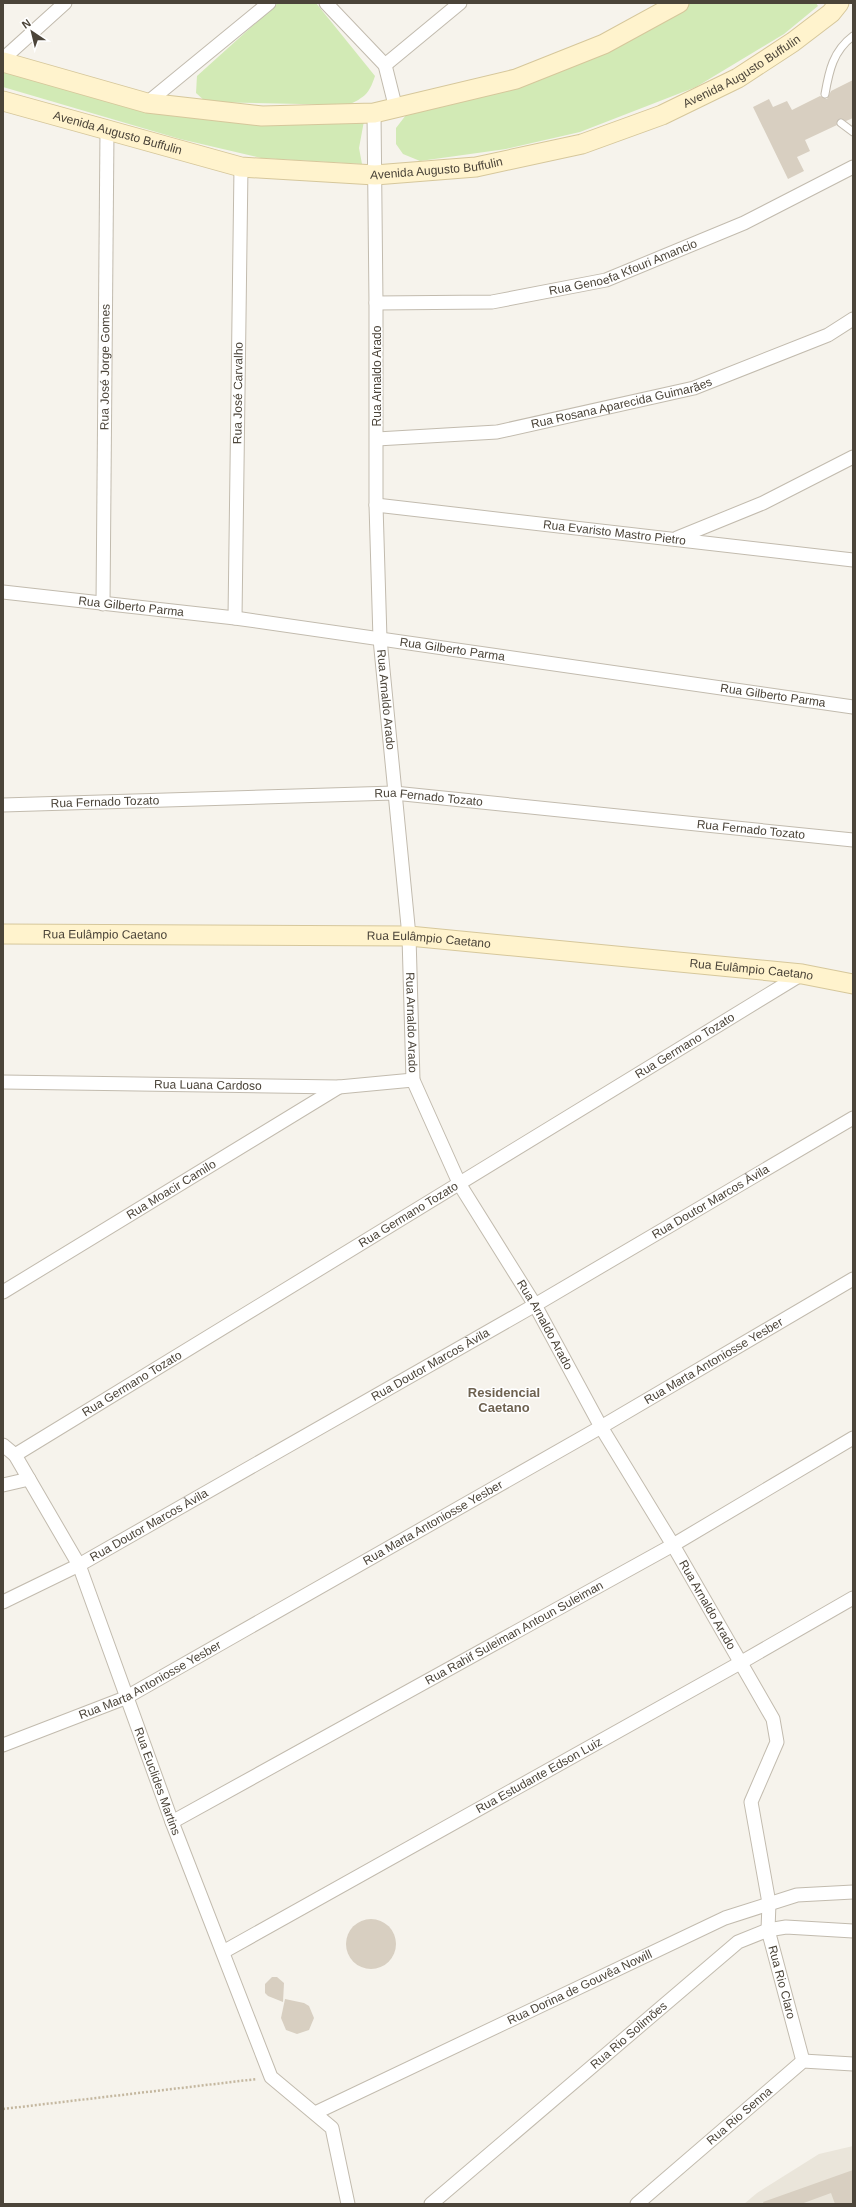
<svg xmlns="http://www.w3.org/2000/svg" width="856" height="2207" viewBox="0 0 856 2207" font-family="Arial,sans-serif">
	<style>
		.residential { fill: #eae5da }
		.green { fill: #d2eab5 }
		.building { fill: #d8cfc1 }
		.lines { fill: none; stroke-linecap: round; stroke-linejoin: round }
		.lane-casing { stroke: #c2bbae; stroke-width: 9 }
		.street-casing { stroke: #c2bbae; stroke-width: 15 }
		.secondary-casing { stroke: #d6c79b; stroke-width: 21 }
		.path { stroke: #c4b79f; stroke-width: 2.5; stroke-dasharray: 2 2; stroke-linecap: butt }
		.lane { stroke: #fff; stroke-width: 7 }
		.street { stroke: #fff; stroke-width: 13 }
		.secondary { stroke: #fff3cd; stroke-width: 19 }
		.labels { text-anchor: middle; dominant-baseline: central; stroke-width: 3; stroke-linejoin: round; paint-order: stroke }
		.street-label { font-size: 12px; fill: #4b4439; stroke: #fff }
		.neighbourhood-label { font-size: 13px; font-weight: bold; fill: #6e6250; stroke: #fff }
	</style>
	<rect width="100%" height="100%" fill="#f6f3ec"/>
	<polygon class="residential" points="853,2146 853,2204 744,2204 757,2193 819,2154"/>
	<g class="green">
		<path d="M278 3H316L375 76C369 94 365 97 348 105L206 102 196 93 197 76Z"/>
		<polygon points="690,3 816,3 818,6 784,34 696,87 580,132 506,149 420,161 403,154 396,144 396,128 406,115 481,97 554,74 644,32"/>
		<polygon points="3,70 173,116 261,123 364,121 359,148 362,164 261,158 180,139 3,87"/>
	</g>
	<g class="building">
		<polygon points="853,80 853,118 846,121 839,119 837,125 805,140 810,151 797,157 804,171 788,179 753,107 769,99 773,107 787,101 792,110 820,96 827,99 831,91"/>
		<circle cx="371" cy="1944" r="25"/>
		<polygon points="272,1977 277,1977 284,1983 283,2002 268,1996 265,1993 265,1984"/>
		<polygon points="285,1999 304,2003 309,2006 314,2018 309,2030 297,2034 286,2030 281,2018"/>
		<polygon points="853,2170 853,2204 835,2204 831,2193 801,2204 764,2204 763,2202"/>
	</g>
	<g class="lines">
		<defs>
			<g id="lane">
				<path d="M825 94C829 71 833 51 853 36"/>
				<polyline points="841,123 853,132"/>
			</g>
			<g id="street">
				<polyline points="326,3 385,65 396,109"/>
				<polyline points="3,59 65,3"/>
				<polyline points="385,65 460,3"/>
				<polyline points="147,103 269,3"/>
				<path id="s1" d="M374 113 376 303V505L380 639 409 936 413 1080 460 1185 535 1305 601 1427 673 1545 773 1719 777 1742 751 1802 769 1903 768 1930 803 2061"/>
				<path id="s2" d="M376 303 492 302 606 280 744 223 853 167"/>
				<path id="s3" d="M377 439 497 432 694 388 828 335 853 319"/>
				<path id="s4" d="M376 505 853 560"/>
				<polyline points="677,538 763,503 853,457"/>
				<path id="s5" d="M3 592 235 618 853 707"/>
				<path id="s6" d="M103 604 107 131"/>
				<path id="s7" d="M235 618 241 167"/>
				<path id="s8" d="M3 805 394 793 853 840"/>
				<path id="s9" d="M3 1082 339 1087 413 1080"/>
				<path id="s10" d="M3 1292 339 1087"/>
				<path id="s11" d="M3 1445 15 1455 79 1565 172 1822 271 2077 332 2128 348 2204"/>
				<path id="s12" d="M15 1455 802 974"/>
				<polyline points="3,1485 29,1479"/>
				<path id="s13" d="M3 1602 79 1565 535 1305 853 1118"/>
				<path id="s14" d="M3 1745 125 1698 601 1427 853 1279"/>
				<path id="s15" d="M172 1822 673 1545 853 1438"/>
				<path id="s16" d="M223 1952 740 1663 853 1598"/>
				<path id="s17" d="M315 2113 725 1918 797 1895 853 1892"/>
				<path id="s18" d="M431 2204 738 1942 768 1930 786 1927 853 1931"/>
				<path id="s19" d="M637 2204 803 2061 853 2064"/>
			</g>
			<g id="secondary">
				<polyline points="3,62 147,103 262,116 374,113 516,79 604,44 679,3"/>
				<path id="s20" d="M3 101 241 167 375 175 476 167 582 144 662 115 738 78 793 42 831 13 839 3"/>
				<path id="s21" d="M3 934 409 936 802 974 853 984"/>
			</g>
		</defs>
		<use href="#lane" class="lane-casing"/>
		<use href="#street" class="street-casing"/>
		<use href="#secondary" class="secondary-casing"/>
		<polyline class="path" points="3,2109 257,2079"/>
		<use href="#lane" class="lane"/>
		<use href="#street" class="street"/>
		<use href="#secondary" class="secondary"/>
	</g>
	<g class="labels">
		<g class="street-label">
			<text stroke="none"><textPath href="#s20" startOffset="767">Avenida Augusto Buffulin</textPath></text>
			<text stroke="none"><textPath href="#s20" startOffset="119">Avenida Augusto Buffulin</textPath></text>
			<text stroke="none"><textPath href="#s20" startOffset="443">Avenida Augusto Buffulin</textPath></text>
			<text stroke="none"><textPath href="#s2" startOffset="252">Rua Genoefa Kfouri Amancio</textPath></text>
			<text stroke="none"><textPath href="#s6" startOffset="237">Rua José Jorge Gomes</textPath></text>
			<text transform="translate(377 376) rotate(-90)">Rua Arnaldo Arado</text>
			<text stroke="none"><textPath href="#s7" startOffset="225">Rua José Carvalho</textPath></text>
			<text stroke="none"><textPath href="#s3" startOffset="248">Rua Rosana Aparecida Guimarães</textPath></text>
			<text stroke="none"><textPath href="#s4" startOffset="240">Rua Evaristo Mastro Pietro</textPath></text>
			<text stroke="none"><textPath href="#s5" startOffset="129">Rua Gilberto Parma</textPath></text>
			<text stroke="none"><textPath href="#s5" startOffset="453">Rua Gilberto Parma</textPath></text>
			<text stroke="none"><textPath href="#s5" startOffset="777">Rua Gilberto Parma</textPath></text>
			<text stroke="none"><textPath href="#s1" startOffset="587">Rua Arnaldo Arado</textPath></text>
			<text stroke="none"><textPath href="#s8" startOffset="426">Rua Fernado Tozato</textPath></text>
			<text stroke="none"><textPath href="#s8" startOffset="102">Rua Fernado Tozato</textPath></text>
			<text stroke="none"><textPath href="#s8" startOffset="750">Rua Fernado Tozato</textPath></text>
			<text stroke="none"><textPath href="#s21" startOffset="102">Rua Eulâmpio Caetano</textPath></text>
			<text stroke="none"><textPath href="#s21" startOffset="426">Rua Eulâmpio Caetano</textPath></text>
			<text stroke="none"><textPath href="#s21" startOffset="750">Rua Eulâmpio Caetano</textPath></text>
			<text stroke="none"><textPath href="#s1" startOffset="911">Rua Arnaldo Arado</textPath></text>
			<text stroke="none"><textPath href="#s12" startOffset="785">Rua Germano Tozato</textPath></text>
			<text stroke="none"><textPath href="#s9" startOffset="205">Rua Luana Cardoso</textPath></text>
			<text stroke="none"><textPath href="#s10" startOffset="197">Rua Moacir Camilo</textPath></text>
			<text stroke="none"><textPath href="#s13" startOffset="813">Rua Doutor Marcos Àvila</textPath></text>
			<text stroke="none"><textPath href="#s12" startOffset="461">Rua Germano Tozato</textPath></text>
			<text stroke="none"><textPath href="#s1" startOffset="1247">Rua Arnaldo Arado</textPath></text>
			<text stroke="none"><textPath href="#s14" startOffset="809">Rua Marta Antoniosse Yesber</textPath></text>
			<text stroke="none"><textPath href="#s13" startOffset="489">Rua Doutor Marcos Àvila</textPath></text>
			<text stroke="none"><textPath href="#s12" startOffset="137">Rua Germano Tozato</textPath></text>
			<text stroke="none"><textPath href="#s14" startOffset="485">Rua Marta Antoniosse Yesber</textPath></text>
			<text stroke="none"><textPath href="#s13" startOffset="165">Rua Doutor Marcos Àvila</textPath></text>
			<text stroke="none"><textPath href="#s1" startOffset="1571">Rua Arnaldo Arado</textPath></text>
			<text stroke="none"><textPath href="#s15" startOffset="391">Rua Rahif Suleiman Antoun Suleiman</textPath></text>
			<text stroke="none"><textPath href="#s14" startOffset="161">Rua Marta Antoniosse Yesber</textPath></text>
			<text stroke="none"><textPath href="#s16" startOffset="362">Rua Estudante Edson Luiz</textPath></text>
			<text stroke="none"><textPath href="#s11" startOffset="373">Rua Euclides Martins</textPath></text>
			<text stroke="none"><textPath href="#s1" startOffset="1975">Rua Rio Claro</textPath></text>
			<text stroke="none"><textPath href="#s17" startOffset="293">Rua Dorina de Gouvêa Nowill</textPath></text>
			<text stroke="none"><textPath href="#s18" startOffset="260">Rua Rio Solimões</textPath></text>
			<text stroke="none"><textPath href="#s19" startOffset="135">Rua Rio Senna</textPath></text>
		</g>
		<g class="neighbourhood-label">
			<text x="504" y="1392">Residencial<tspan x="504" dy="15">Caetano</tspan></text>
		</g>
	</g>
	<rect width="856" height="2207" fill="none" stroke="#4b4439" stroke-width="8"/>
	<g transform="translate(32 32) rotate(325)" stroke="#ffffff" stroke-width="3" paint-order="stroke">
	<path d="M0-3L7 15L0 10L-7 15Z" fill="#4b4439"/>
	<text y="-6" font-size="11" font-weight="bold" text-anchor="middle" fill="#4b4439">N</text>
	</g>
</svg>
